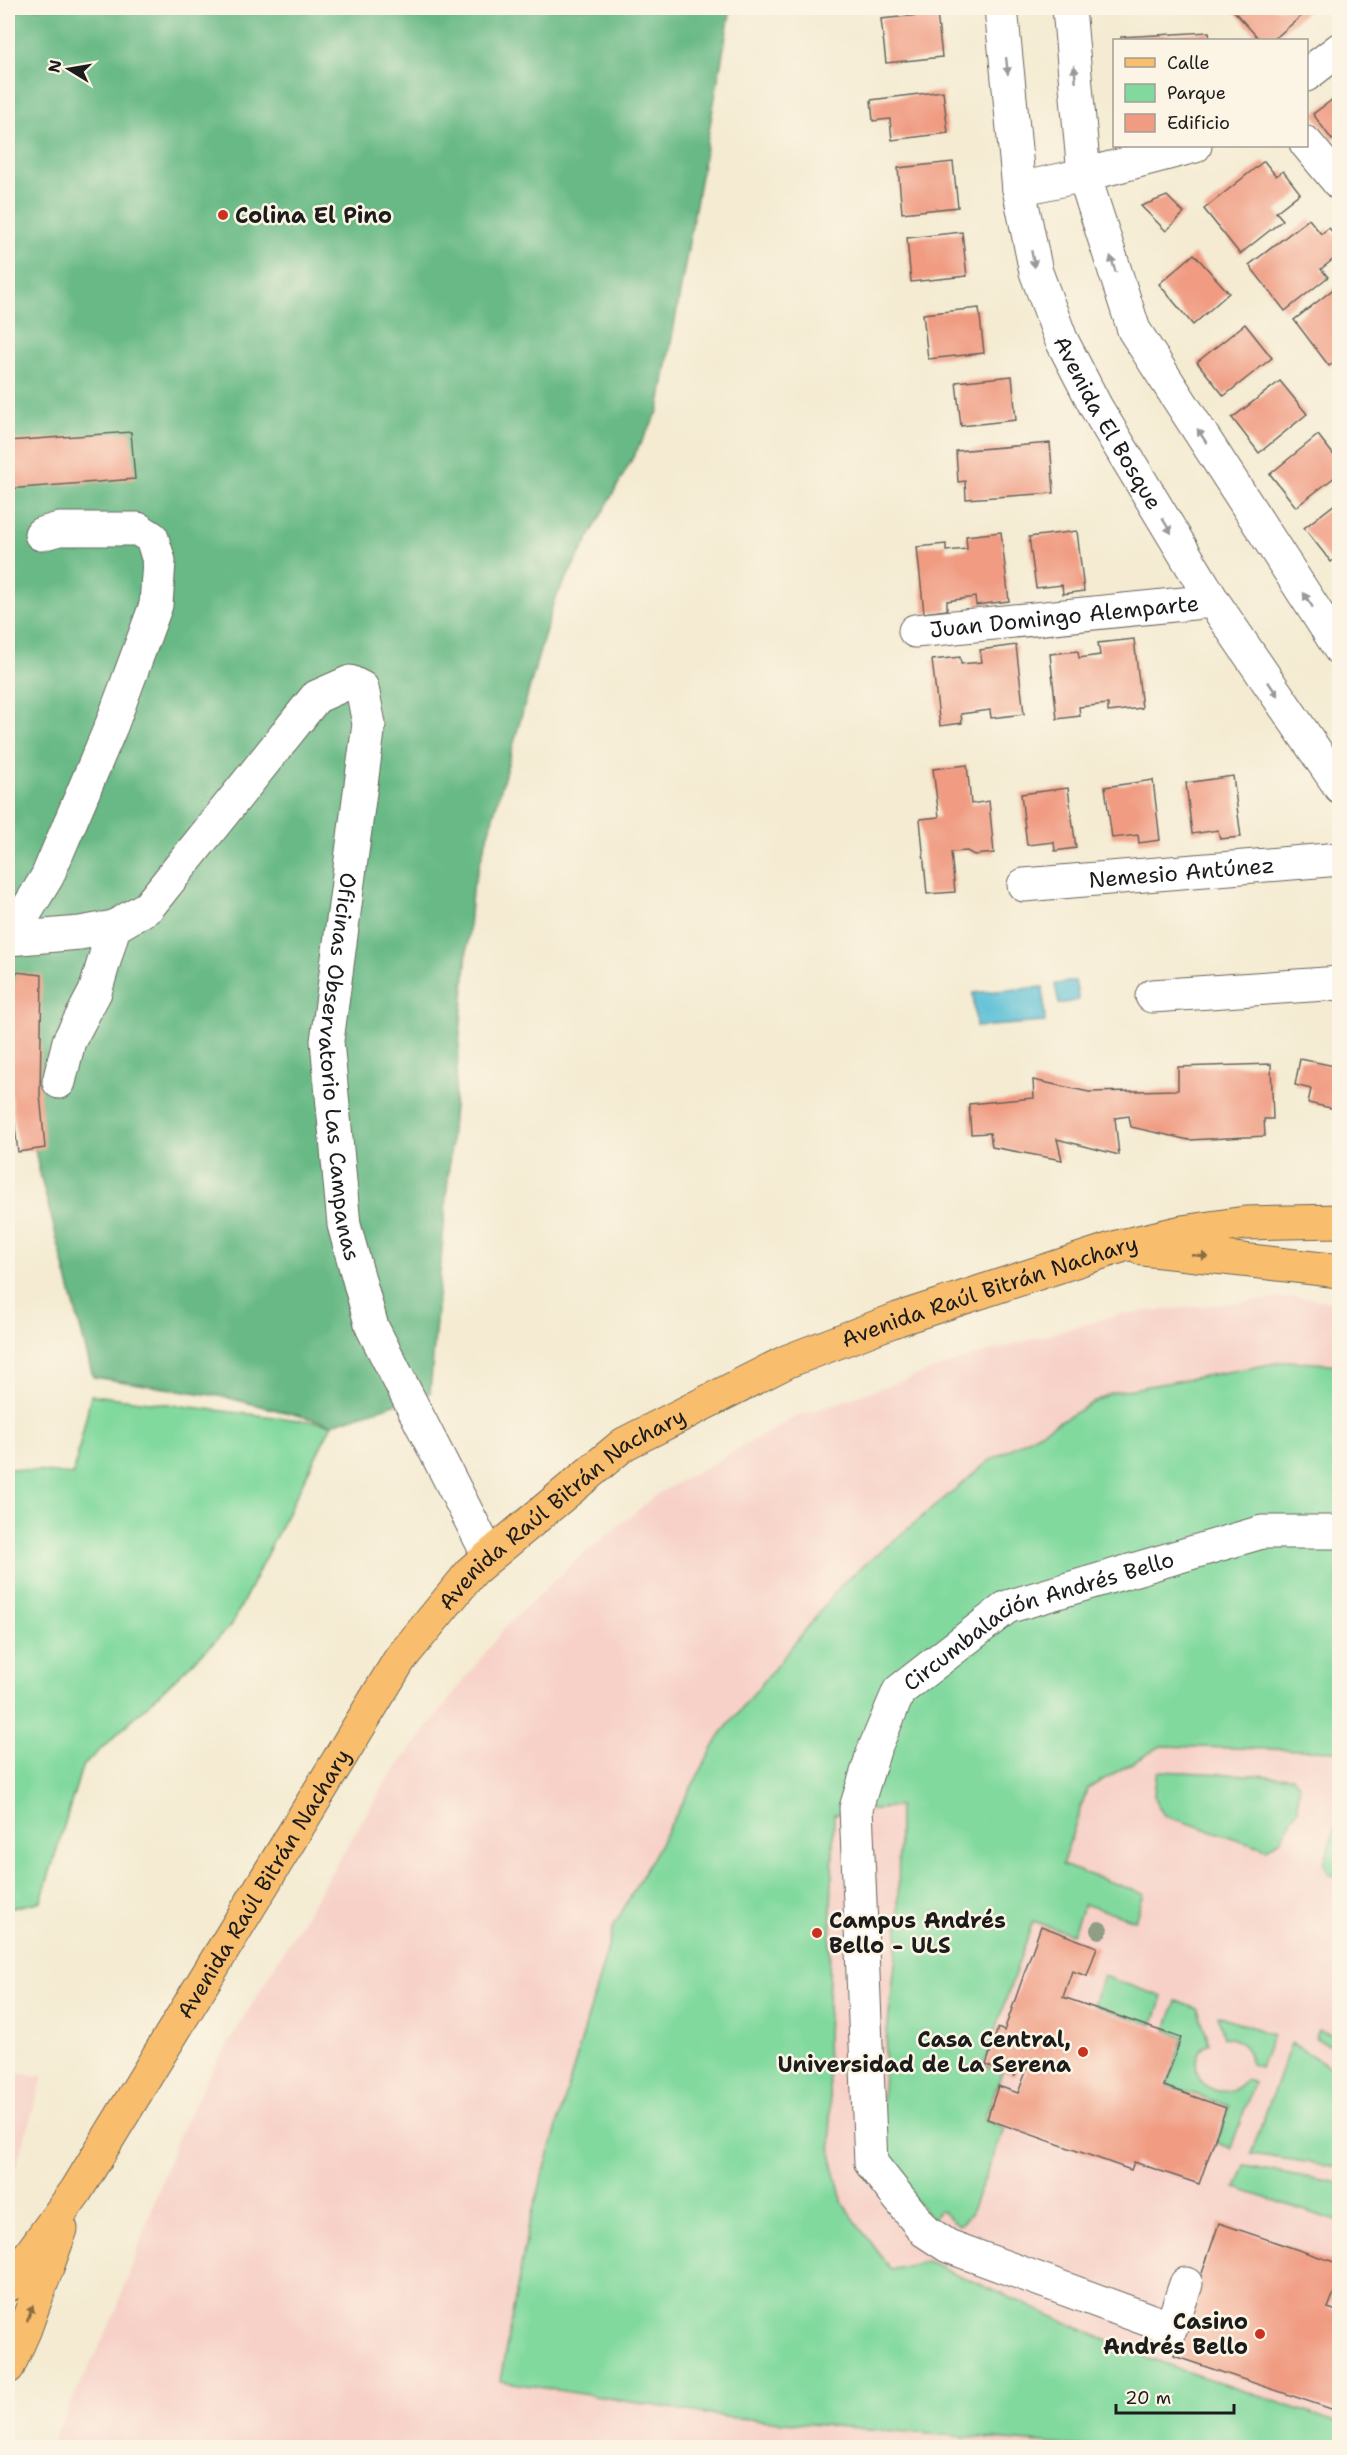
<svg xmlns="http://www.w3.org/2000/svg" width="1347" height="2455" viewBox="0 0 1347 2455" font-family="'Shantell Sans',sans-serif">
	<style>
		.built { fill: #f7d1c8 }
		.green { fill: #81d99e; stroke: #4e7a5d; stroke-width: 1.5 }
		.forest { fill: #68b985; stroke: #426a50; stroke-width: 1.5 }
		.water { fill: #59bfd6; stroke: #3a6e79; stroke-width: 1.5 }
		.building { fill: #f09b82 }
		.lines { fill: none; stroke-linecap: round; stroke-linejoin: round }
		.minor-casing { stroke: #68645c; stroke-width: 35 }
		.major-casing { stroke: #68645c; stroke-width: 35 }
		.minor { stroke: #fff; stroke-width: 33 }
		.major { stroke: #f9be6d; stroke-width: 33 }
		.tree { fill: #909d87 }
		.oneway { fill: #999 }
		.oneway2 { fill: #8a6d44 }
		.poi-dot { fill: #c8321e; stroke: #fcf5e5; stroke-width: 2 }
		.labels { text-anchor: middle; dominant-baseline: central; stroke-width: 5; stroke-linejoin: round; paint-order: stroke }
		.poi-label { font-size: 22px; font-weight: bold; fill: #1c1c1c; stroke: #fcf5e5; text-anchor: start }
		.street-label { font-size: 22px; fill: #1c1c1c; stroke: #fcf5e5 }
	</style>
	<rect width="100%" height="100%" fill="#fcf5e5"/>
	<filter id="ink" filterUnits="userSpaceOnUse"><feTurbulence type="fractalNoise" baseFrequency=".0167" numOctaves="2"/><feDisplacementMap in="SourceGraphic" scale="12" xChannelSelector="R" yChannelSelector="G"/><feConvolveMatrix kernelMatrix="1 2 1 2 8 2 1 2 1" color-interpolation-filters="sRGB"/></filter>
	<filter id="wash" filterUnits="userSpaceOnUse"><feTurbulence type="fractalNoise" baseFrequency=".008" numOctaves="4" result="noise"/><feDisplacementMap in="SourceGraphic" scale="24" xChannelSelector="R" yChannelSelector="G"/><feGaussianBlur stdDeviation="1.35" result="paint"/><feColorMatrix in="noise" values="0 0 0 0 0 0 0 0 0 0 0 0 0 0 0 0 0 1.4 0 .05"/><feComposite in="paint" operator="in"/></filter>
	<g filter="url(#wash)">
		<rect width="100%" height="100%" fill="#f4ebd2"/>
		<g class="built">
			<polygon points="1295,1297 1339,1302 1339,2447 49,2448 115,2314 174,2146 205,2082 385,1783 505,1627 575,1561 659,1493 796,1417 974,1356 1120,1314"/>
			<polygon points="8,2072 43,2076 8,2194"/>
		</g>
		<g class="green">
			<polygon points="1288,1361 1339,1365 1339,1751 1161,1746 1087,1789 1062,1865 1144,1894 1135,1920 1084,1904 1072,1934 1033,1921 983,2065 1002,2072 984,2120 1005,2128 970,2215 959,2225 940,2210 932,2219 901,2185 888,2150 882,2110 885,2050 898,1938 899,1806 834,1814 827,2041 832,2162 843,2204 891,2270 927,2261 1149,2359 1339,2423 1339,2447 1089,2447 725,2417 500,2381 528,2228 614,1926 721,1734 844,1582 989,1461 1110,1393"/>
			<polygon points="91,1395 332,1424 231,1626 82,1767 41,1901 8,1909 8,1468 73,1475"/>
			<path d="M1158 1771 1293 1777 1299 1784 1298 1809 1281 1839 1267 1849 1166 1816C1149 1800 1154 1792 1158 1771Z"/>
			<polygon points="1339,1814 1339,1877 1329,1874 1324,1865"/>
			<polygon points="1103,1976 1163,1997 1153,2025 1093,2005"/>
			<path d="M1176 2001 1198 2009 1209 2043C1202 2046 1200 2050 1198 2057 1188 2087 1227 2104 1245 2080L1254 2083 1231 2148 1217 2143 1229 2106 1167 2085 1183 2037 1166 2030Z"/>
			<path d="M1218 2015 1273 2035 1260 2067 1252 2064C1248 2048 1241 2039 1224 2037Z"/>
			<polygon points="1318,2030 1339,2037 1339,2052 1315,2037"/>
			<polygon points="1291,2043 1339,2072 1339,2167 1251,2154"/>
			<polygon points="1245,2166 1339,2183 1339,2222 1236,2188"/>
		</g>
		<polygon class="forest" points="8,8 731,8 659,410 554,601 472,891 430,1393 332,1424 225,1397 93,1377 40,1174 8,1018"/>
		<g class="water">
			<polygon points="1075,981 1079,1000 1059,1004 1055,984"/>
			<polygon points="1043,987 1045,1022 976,1027 973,993"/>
		</g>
		<g id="blocks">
			<g class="building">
				<polygon points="1231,8 1311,8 1273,40 1260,40"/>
				<polygon points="937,13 942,57 886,63 881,19"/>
				<polygon points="1209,32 1210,40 1121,40 1121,37"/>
				<polygon points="943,91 948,133 892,140 890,119 873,121 871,100"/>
				<polygon points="1340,94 1340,138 1338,136 1332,140 1313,114"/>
				<polygon points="1264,161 1276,176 1283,171 1300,193 1276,212 1283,220 1240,254 1204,209"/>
				<polygon points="953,162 958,207 902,213 898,168"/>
				<polygon points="1167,196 1184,213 1166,231 1141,206"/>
				<polygon points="1309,219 1321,234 1329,228 1340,241 1340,254 1321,269 1328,277 1285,311 1249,265"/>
				<polygon points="962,232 967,276 911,282 907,238"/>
				<polygon points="1194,254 1229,293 1193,325 1159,284"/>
				<polygon points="1340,284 1340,358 1329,366 1294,320"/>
				<polygon points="979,308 984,353 928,359 923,314"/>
				<polygon points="1245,324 1272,358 1224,396 1197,362"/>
				<polygon points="1012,376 1016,420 961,426 956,382"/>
				<polygon points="1280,381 1307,414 1259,453 1232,418"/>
				<polygon points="131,432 135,479 8,489 8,441"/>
				<polygon points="1318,435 1340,463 1340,473 1296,507 1270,474"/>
				<polygon points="1050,443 1054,493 966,499 965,481 958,482 956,451"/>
				<polygon points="1340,500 1340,555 1331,562 1304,528"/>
				<polygon points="1077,531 1084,591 1063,594 1062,585 1036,588 1029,537"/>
				<polygon points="1001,532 1009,601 976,605 975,597 947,601 947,610 924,613 917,547 946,544 946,551 967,549 966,536"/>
				<polygon points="1134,639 1142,708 1108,712 1108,704 1079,707 1080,716 1057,719 1050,654 1078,651 1079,658 1100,655 1098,643"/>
				<polygon points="1016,645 1024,714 991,718 990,710 961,714 962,723 940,726 932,660 960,657 961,664 982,662 980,650"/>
				<polygon points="967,765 971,804 989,801 994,853 974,855 967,851 951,852 955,892 927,894 920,819 939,817 933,769"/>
				<polygon points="1233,776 1241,837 1220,839 1218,830 1192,834 1186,783"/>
				<polygon points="1153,780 1160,840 1139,843 1138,835 1112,838 1105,787"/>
				<polygon points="1068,788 1076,848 1055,851 1054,842 1027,845 1021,794"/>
				<polygon points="16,972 42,975 40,1094 45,1148 18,1152 8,1069 8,1017"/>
				<polygon points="1300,1059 1340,1067 1340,1110 1308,1103 1311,1089 1295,1085"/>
				<polygon points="1271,1064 1273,1119 1264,1119 1265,1136 1189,1140 1131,1127 1129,1116 1115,1118 1119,1155 1057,1139 1062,1160 992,1147 990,1133 971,1134 969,1104 1034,1098 1033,1080 1089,1092 1178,1090 1178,1067"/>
				<polygon points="1041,1926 1097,1947 1087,1976 1072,1971 1063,1997 1181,2038 1164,2086 1226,2108 1199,2184 1134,2162 1131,2170 987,2119 998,2086 1018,2093 1027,2069 1018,2066 1015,2076 986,2065 998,2028 1004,2031"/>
				<polygon points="1219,2223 1340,2264 1340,2277 1328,2308 1340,2312 1340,2412 1174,2356"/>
			</g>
		</g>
	</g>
	<g filter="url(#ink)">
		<use href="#blocks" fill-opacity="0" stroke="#68645c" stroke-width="1.5"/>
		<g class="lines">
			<defs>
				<g id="minor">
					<path id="s1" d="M1001 8 1019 189 1036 272 1061 339 1096 407 1213 601 1340 787"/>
					<polyline points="1069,8 1084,175 1134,330 1340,649"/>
					<polyline points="1306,75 1340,49"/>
					<polyline points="1306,143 1340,184"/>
					<polyline points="1019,189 1084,175 1195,146"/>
					<path id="s2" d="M915 631 1213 601"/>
					<path id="s3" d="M1024 885 1340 859"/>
					<polyline points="10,938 47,877 112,724 156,605 159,561 152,538 138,529 59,529 41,534"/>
					<path id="s4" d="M8 939 80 933 114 927 148 907 316 697 350 682 362 688 369 724 327 1041 344 1225 372 1327 489 1556"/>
					<polyline points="1152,996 1340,983"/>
					<polyline points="59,1082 69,1041 95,992 114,927"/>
					<path id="s5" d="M1186 2284 1171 2328 948 2246 925 2231 871 2163 856 1808 874 1750 899 1691 1007 1607 1262 1532H1340"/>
				</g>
				<g id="major">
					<polyline points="1143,1249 1340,1271"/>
					<path id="s6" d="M8 2285 76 2191 400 1659 473 1570 624 1444 788 1361 898 1319 1121 1246 1182 1232 1245 1223 1340 1221"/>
					<polyline points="8,2367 24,2331 61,2229"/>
				</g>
			</defs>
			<use href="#minor" class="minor-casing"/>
			<use href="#major" class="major-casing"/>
			<use href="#minor" class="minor"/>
			<use href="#major" class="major"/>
		</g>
		<circle class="tree" cx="1099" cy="1930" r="9"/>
		<defs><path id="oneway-solid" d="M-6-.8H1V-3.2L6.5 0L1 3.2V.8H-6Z" transform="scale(1.5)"/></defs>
		<g class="oneway">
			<use href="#oneway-solid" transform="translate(1007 66) rotate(84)"/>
			<use href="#oneway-solid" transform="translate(1075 74) rotate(-95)"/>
			<use href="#oneway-solid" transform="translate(1033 259) rotate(79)"/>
			<use href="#oneway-solid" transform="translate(1113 264) rotate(-108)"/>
			<use href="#oneway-solid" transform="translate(1202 436) rotate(-123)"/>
			<use href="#oneway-solid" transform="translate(1167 526) rotate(59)"/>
			<use href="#oneway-solid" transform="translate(1308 600) rotate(-123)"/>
			<use href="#oneway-solid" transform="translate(1273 689) rotate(56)"/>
		</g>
		<g class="oneway2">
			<use href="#oneway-solid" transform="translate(1200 1256) rotate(7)"/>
			<use href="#oneway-solid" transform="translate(30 2313) rotate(-70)"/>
		</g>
	</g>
	<g class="poi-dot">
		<circle cx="223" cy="215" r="6"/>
		<circle cx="817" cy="1933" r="6"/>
		<circle cx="1083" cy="2052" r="6"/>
		<circle cx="1260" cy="2334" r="6"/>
	</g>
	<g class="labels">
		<g class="poi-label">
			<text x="235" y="215">Colina El Pino</text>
			<text x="829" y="1920">Campus Andrés<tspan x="829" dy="25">Bello - ULS</tspan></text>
			<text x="1071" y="2039" text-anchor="end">Casa Central,<tspan x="1071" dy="25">Universidad de La Serena</tspan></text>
			<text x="1248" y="2321" text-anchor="end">Casino<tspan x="1248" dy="25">Andrés Bello</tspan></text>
		</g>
		<g class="street-label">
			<text stroke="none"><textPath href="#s1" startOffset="434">Avenida El Bosque</textPath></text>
			<text stroke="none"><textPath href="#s2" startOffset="150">Juan Domingo Alemparte</textPath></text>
			<text stroke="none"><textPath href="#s3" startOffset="158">Nemesio Antúnez</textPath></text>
			<text stroke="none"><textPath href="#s4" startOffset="848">Oficinas Observatorio Las Campanas</textPath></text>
			<text stroke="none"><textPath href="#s6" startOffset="1448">Avenida Raúl Bitrán Nachary</textPath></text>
			<text stroke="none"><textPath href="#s6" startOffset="962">Avenida Raúl Bitrán Nachary</textPath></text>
			<text stroke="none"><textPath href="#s5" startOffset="1038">Circumbalación Andrés Bello</textPath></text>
			<text stroke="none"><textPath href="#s6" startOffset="476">Avenida Raúl Bitrán Nachary</textPath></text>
		</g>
	</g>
	<rect width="1347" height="2455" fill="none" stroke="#fcf5e5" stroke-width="30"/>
	<rect x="1113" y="39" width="195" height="108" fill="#fcf5e5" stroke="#a29e95" stroke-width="1.5"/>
	<rect x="1125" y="58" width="30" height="9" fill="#f9be6d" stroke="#a29e95" stroke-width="1.5"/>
	<text x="1167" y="69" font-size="18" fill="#1c1c1c">Calle</text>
	<rect x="1125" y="84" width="30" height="18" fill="#81d99e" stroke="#a29e95" stroke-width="1.5"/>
	<text x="1167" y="99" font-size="18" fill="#1c1c1c">Parque</text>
	<rect x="1125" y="114" width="30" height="18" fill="#f09b82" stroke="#a29e95" stroke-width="1.5"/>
	<text x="1167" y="129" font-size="18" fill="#1c1c1c">Edificio</text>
	<g transform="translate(69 69) rotate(281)" stroke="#fcf5e5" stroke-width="4.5" paint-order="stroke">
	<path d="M0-4.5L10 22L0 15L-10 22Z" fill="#1c1c1c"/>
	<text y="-9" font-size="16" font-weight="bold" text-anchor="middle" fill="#1c1c1c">N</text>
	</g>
	<path d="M1116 2404v9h118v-9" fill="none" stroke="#1c1c1c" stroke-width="3"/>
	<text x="1125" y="2404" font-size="18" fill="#1c1c1c" stroke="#fcf5e5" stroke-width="4.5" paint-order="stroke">20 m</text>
</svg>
